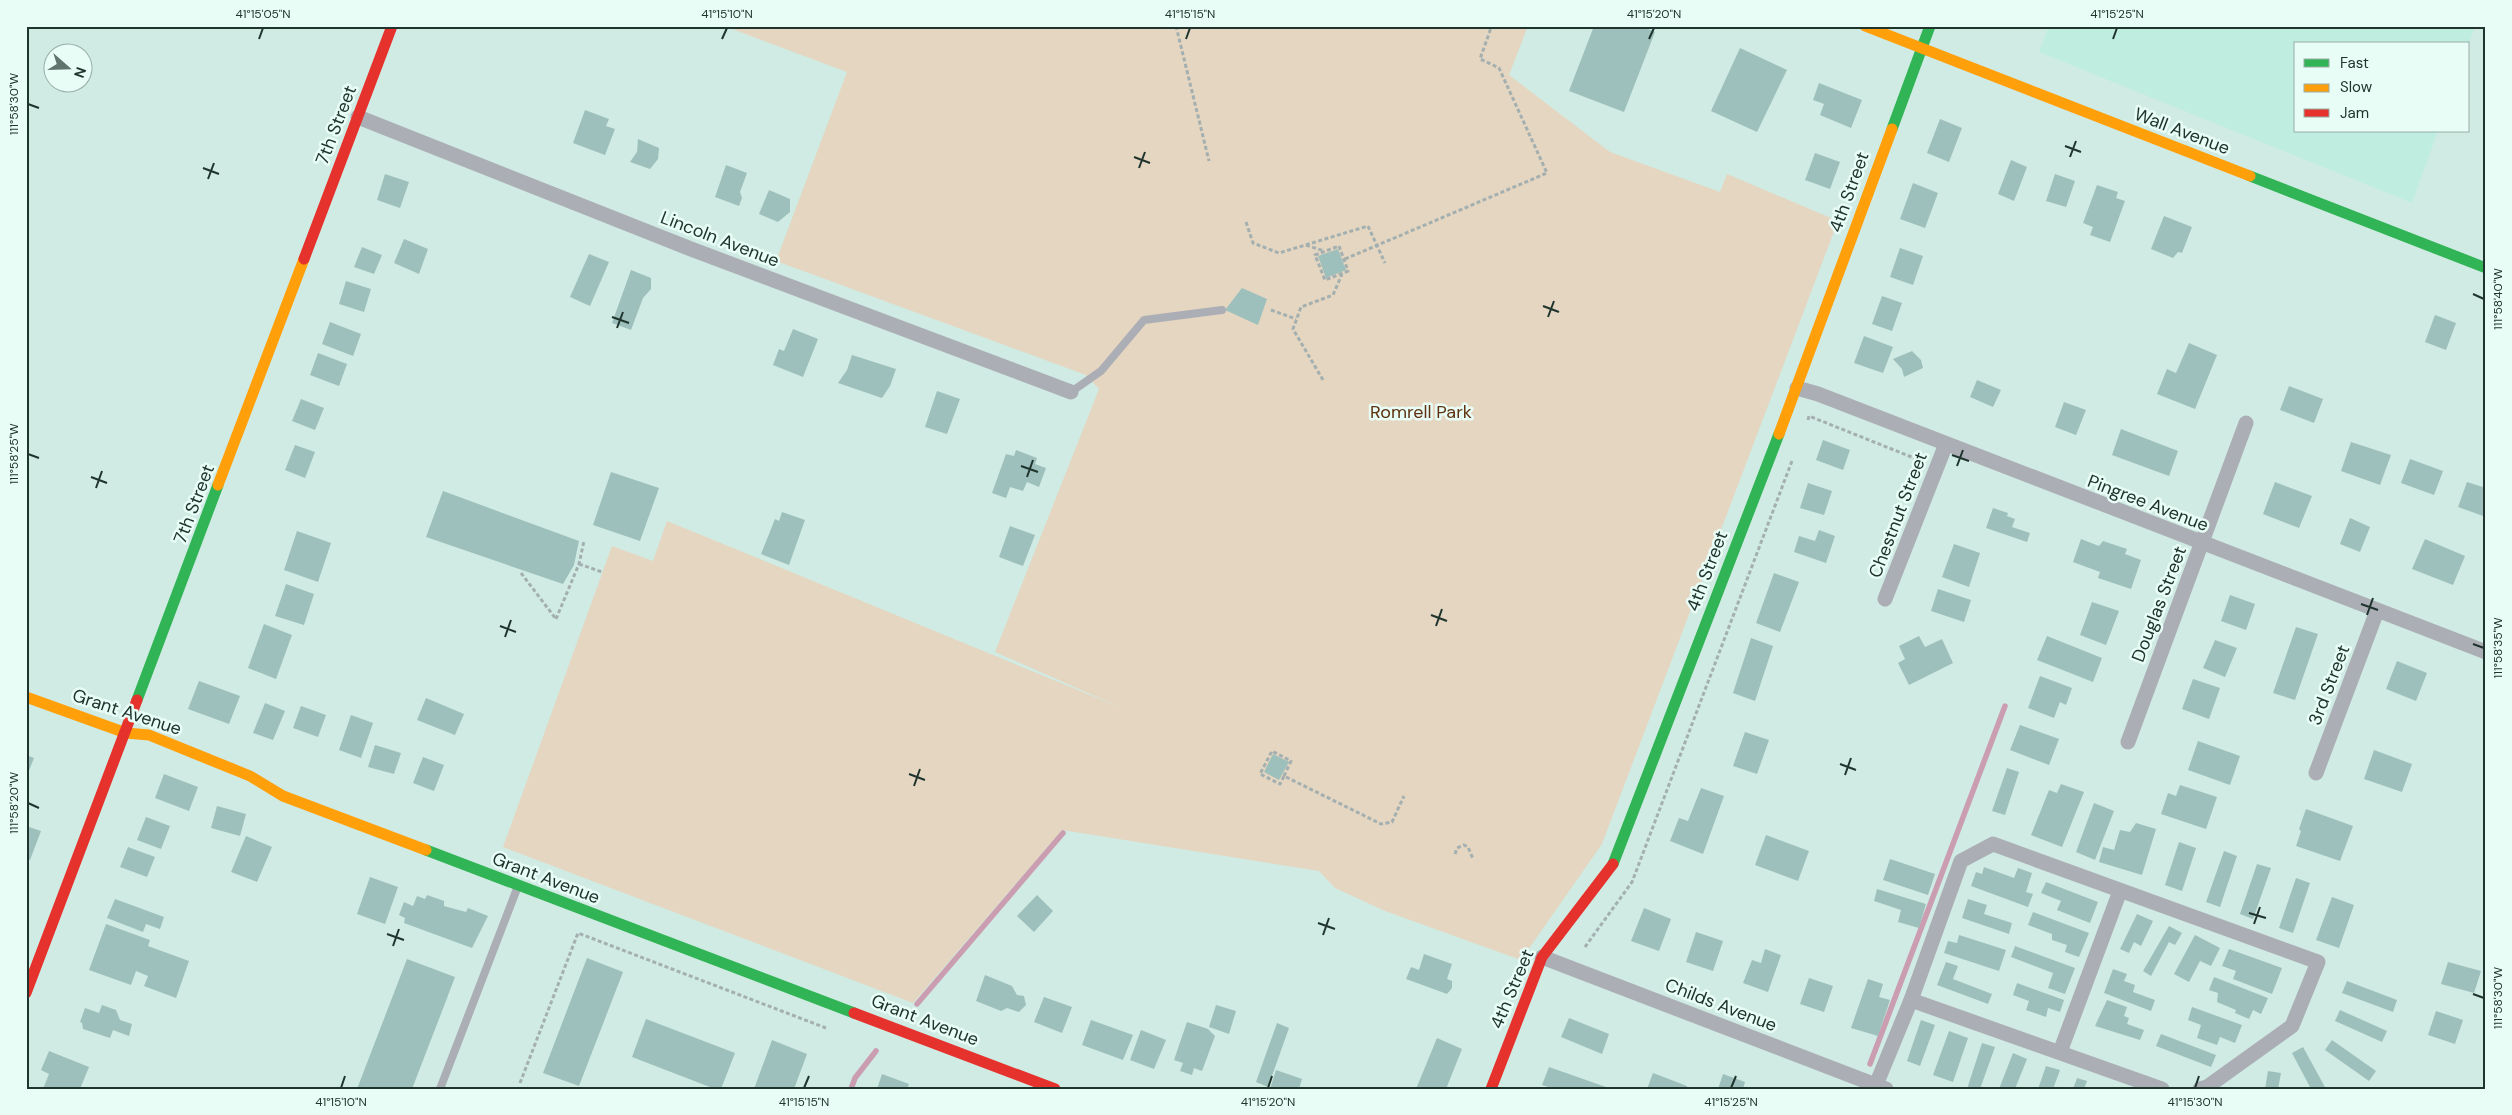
<svg xmlns="http://www.w3.org/2000/svg" width="2512" height="1115" viewBox="0 0 2512 1115" font-family="'DM Sans',sans-serif">
	<style>
		.built { fill: #bfede0 }
		.green { fill: #e4d6c0 }
		.lines { fill: none; stroke-linecap: round; stroke-linejoin: round }
		.stream { stroke: #ca9eb0; stroke-width: 5.5 }
		.building { fill: #9ec0bc }
		.path { stroke: #a4afb0; stroke-width: 3; stroke-dasharray: 4 2.5; stroke-linecap: butt }
		.lane { stroke: #acaeb6; stroke-width: 8 }
		.street { stroke: #acaeb6; stroke-width: 15 }
		.fast { stroke: #30b455; stroke-width: 11 }
		.slow { stroke: #ff9f0a; stroke-width: 11 }
		.jam { stroke: #e5322d; stroke-width: 11 }
		.ticks { fill: none; stroke: #20342e; stroke-width: 2 }
		.labels { text-anchor: middle; dominant-baseline: central; stroke-width: 5; stroke-linejoin: round; paint-order: stroke }
		.street-label { font-size: 18px; fill: #20342e; stroke: #e9fdf7 }
		.park-label { font-size: 18px; fill: #5e320f; stroke: #e9fdf7 }
		.neatline { fill: none; stroke: #20342e; stroke-width: 2 }
		.ticks-label { font-size: 12px; text-anchor: middle; fill: #20342e }
	</style>
	<rect width="100%" height="100%" fill="#d0ebe3"/>
	<polygon class="built" points="2049,26 2475,26 2468,47 2468,44 2296,44 2296,131 2438,131 2412,203 2039,52"/>
	<polygon class="green" points="724,26 1528,26 1509,75 1610,152 1720,192 1727,174 1838,221 1602,844 1521,960 1385,911 1335,888 1319,871 1062,830 913,1003 503,847 612,546 653,561 667,521 1122,708 995,652 1099,389 1086,375 776,261 847,72"/>
	<g class="lines">
		<g class="stream">
			<polyline points="917,1004 1063,833"/>
			<polyline points="1870,1064 2005,706"/>
			<polyline points="851,1089 855,1078 876,1051"/>
		</g>
	</g>
	<g class="building">
		<polygon points="1594,26 1641,26 1655,32 1624,112 1569,91"/>
		<polygon points="1740,48 1787,70 1757,132 1711,111"/>
		<polygon points="1819,83 1862,100 1851,128 1820,115 1824,104 1813,100"/>
		<polygon points="585,110 609,119 606,126 615,129 605,155 573,143"/>
		<polygon points="1940,119 1962,128 1949,162 1927,153"/>
		<polygon points="638,139 659,148 658,159 650,169 630,162 637,152"/>
		<polygon points="1815,153 1840,162 1830,189 1805,180"/>
		<polygon points="2011,160 2027,167 2014,201 1998,194"/>
		<polygon points="726,165 747,173 740,192 742,198 739,206 715,197"/>
		<polygon points="385,174 409,182 400,208 377,200"/>
		<polygon points="2055,174 2075,181 2066,207 2046,201"/>
		<polygon points="1913,183 1938,193 1925,228 1900,219"/>
		<polygon points="2097,185 2118,192 2116,198 2125,201 2110,242 2090,235 2093,227 2083,223"/>
		<polygon points="769,190 790,199 790,212 778,222 759,214"/>
		<polygon points="2164,216 2192,227 2182,253 2178,252 2173,258 2151,249"/>
		<polygon points="404,239 428,249 419,274 394,263"/>
		<polygon points="362,247 382,255 374,274 354,267"/>
		<polygon points="1900,248 1923,256 1913,285 1890,277"/>
		<polygon points="1338,249 1346,270 1326,278 1318,256"/>
		<polygon points="589,254 609,262 590,306 570,297"/>
		<polygon points="631,270 651,278 651,289 643,298 631,330 612,323"/>
		<polygon points="346,281 371,289 364,312 339,304"/>
		<polygon points="1242,288 1267,299 1258,325 1225,310"/>
		<polygon points="1882,296 1902,303 1892,331 1872,324"/>
		<polygon points="2435,315 2456,323 2446,350 2425,342"/>
		<polygon points="330,322 361,334 353,356 322,344"/>
		<polygon points="793,329 818,339 803,377 773,365 779,349 784,351"/>
		<polygon points="1864,336 1893,347 1883,373 1854,363"/>
		<polygon points="2189,343 2217,355 2195,409 2157,394 2167,369 2176,373"/>
		<polygon points="1912,351 1921,360 1923,368 1904,377 1902,369 1893,359"/>
		<polygon points="318,353 347,364 339,386 310,375"/>
		<polygon points="852,355 896,369 890,386 882,398 838,383 847,370"/>
		<polygon points="1977,380 2001,390 1993,407 1970,397"/>
		<polygon points="2289,386 2323,399 2314,423 2280,410"/>
		<polygon points="937,391 960,399 947,434 925,427"/>
		<polygon points="301,399 324,408 315,430 292,421"/>
		<polygon points="2064,402 2086,410 2076,435 2055,427"/>
		<polygon points="2121,429 2178,451 2169,476 2112,455"/>
		<polygon points="1823,440 1850,450 1843,470 1816,460"/>
		<polygon points="2351,442 2391,455 2380,485 2341,471"/>
		<polygon points="295,445 315,452 305,478 285,470"/>
		<polygon points="1016,450 1037,458 1035,464 1046,468 1039,487 1027,482 1023,491 1010,487 1006,498 992,493 1006,454 1014,456"/>
		<polygon points="2410,459 2443,471 2434,495 2401,483"/>
		<polygon points="611,472 659,488 640,541 593,525"/>
		<polygon points="2275,482 2312,496 2299,528 2263,514"/>
		<polygon points="2467,482 2486,488 2486,517 2458,507"/>
		<polygon points="1808,483 1832,491 1824,515 1800,508"/>
		<polygon points="443,491 579,541 574,565 563,584 426,537"/>
		<polygon points="1993,508 2008,513 2007,516 2015,519 2012,527 2030,533 2027,542 1986,528"/>
		<polygon points="782,512 805,520 789,565 761,554 775,519 779,521"/>
		<polygon points="2350,518 2370,527 2360,552 2340,544"/>
		<polygon points="1010,526 1035,535 1023,566 999,557"/>
		<polygon points="1819,530 1835,536 1826,563 1794,552 1799,536 1815,541"/>
		<polygon points="297,531 331,543 318,582 284,570"/>
		<polygon points="2081,539 2099,546 2103,541 2127,549 2125,554 2141,560 2131,589 2098,578 2100,572 2073,562"/>
		<polygon points="2425,539 2465,556 2453,585 2412,569"/>
		<polygon points="1954,544 1980,553 1969,587 1942,577"/>
		<polygon points="1774,573 1799,582 1780,632 1756,623"/>
		<polygon points="286,584 314,594 304,625 275,616"/>
		<polygon points="1938,589 1971,600 1964,622 1931,611"/>
		<polygon points="2230,595 2255,604 2246,630 2221,621"/>
		<polygon points="2092,602 2119,611 2106,645 2080,635"/>
		<polygon points="264,624 292,635 276,679 248,668"/>
		<polygon points="2296,627 2318,634 2295,700 2273,693"/>
		<polygon points="1919,636 1925,647 1942,639 1953,663 1909,685 1898,663 1905,659 1899,646"/>
		<polygon points="2047,636 2102,658 2093,682 2037,660"/>
		<polygon points="1751,638 1773,646 1755,701 1733,693"/>
		<polygon points="2215,640 2237,648 2225,677 2203,668"/>
		<polygon points="2397,661 2427,673 2416,701 2386,689"/>
		<polygon points="2040,676 2072,688 2066,705 2060,702 2054,718 2028,708"/>
		<polygon points="2193,679 2220,688 2209,719 2182,709"/>
		<polygon points="199,681 240,696 229,724 188,709"/>
		<polygon points="426,698 464,714 455,735 417,720"/>
		<polygon points="265,703 285,711 273,740 253,733"/>
		<polygon points="301,706 326,715 318,737 293,728"/>
		<polygon points="351,715 373,723 361,758 339,750"/>
		<polygon points="2020,725 2059,739 2049,765 2010,750"/>
		<polygon points="1745,732 1769,740 1757,774 1733,766"/>
		<polygon points="2198,741 2240,756 2230,785 2188,770"/>
		<polygon points="375,745 401,753 394,774 368,767"/>
		<polygon points="2374,750 2412,764 2402,792 2364,779"/>
		<polygon points="1273,754 1289,762 1279,780 1264,772"/>
		<polygon points="26,755 34,758 26,778"/>
		<polygon points="423,757 444,765 434,791 413,783"/>
		<polygon points="2007,768 2019,772 2005,815 1992,811"/>
		<polygon points="164,774 198,787 189,811 155,798"/>
		<polygon points="2061,784 2084,792 2062,847 2031,835 2049,790 2057,793"/>
		<polygon points="2180,785 2217,797 2206,829 2161,814 2168,793 2176,796"/>
		<polygon points="1701,788 1724,796 1703,854 1670,841 1679,818 1688,821"/>
		<polygon points="2094,803 2114,811 2095,860 2076,852"/>
		<polygon points="217,806 246,814 240,836 211,828"/>
		<polygon points="2306,809 2353,826 2340,861 2296,846 2301,831 2299,829"/>
		<polygon points="146,817 170,826 161,849 137,840"/>
		<polygon points="2136,823 2156,829 2142,875 2099,862 2103,847 2114,850 2120,830 2130,832"/>
		<polygon points="26,826 41,831 30,860 26,859"/>
		<polygon points="1766,835 1809,851 1798,881 1755,865"/>
		<polygon points="246,836 272,847 257,882 231,872"/>
		<polygon points="2179,842 2196,848 2182,891 2165,885"/>
		<polygon points="128,847 155,857 147,877 120,867"/>
		<polygon points="2224,851 2237,856 2220,907 2206,902"/>
		<polygon points="1890,859 1935,874 1928,895 1883,880"/>
		<polygon points="2257,864 2271,868 2253,919 2240,914"/>
		<polygon points="1984,867 2014,878 2018,868 2032,873 2026,892 2033,894 2028,907 1971,886 1976,872 1982,874"/>
		<polygon points="370,877 398,887 385,924 357,914"/>
		<polygon points="2296,878 2310,883 2293,933 2279,928"/>
		<polygon points="2046,882 2098,902 2090,923 2057,910 2061,901 2041,893"/>
		<polygon points="1877,889 1926,904 1919,928 1898,922 1901,910 1874,901"/>
		<polygon points="427,895 444,901 444,906 466,912 468,908 488,916 472,948 404,923 405,918 399,915 404,902 413,906 417,896 425,899"/>
		<polygon points="1037,895 1053,911 1034,932 1017,916"/>
		<polygon points="2332,897 2354,905 2339,948 2316,940"/>
		<polygon points="115,899 164,917 160,929 146,924 143,932 107,918"/>
		<polygon points="1968,899 1987,905 1984,914 2012,923 2009,934 1962,918"/>
		<polygon points="1644,908 1671,919 1659,951 1631,941"/>
		<polygon points="2033,912 2089,933 2079,957 2065,952 2067,945 2052,940 2052,934 2028,925"/>
		<polygon points="2137,914 2153,921 2141,946 2134,942 2129,953 2120,949"/>
		<polygon points="106,924 150,940 148,946 189,961 176,998 144,986 148,976 136,971 131,985 89,970"/>
		<polygon points="2169,926 2182,933 2175,945 2169,942 2151,976 2143,971"/>
		<polygon points="1696,932 1723,941 1713,971 1686,962"/>
		<polygon points="1959,935 2006,950 1999,971 1944,953 1948,941 1957,943"/>
		<polygon points="2195,935 2220,948 2211,966 2200,961 2189,982 2174,974"/>
		<polygon points="2015,946 2075,968 2065,994 2048,988 2053,973 2011,957"/>
		<polygon points="1765,949 1781,955 1768,992 1743,983 1752,960 1761,963"/>
		<polygon points="2229,949 2282,968 2272,994 2233,979 2236,971 2222,966"/>
		<polygon points="1424,954 1452,964 1447,979 1452,981 1452,988 1447,994 1406,979 1411,967 1419,970"/>
		<polygon points="587,958 623,972 579,1086 543,1073"/>
		<polygon points="407,959 455,977 444,1006 412,1089 357,1089"/>
		<polygon points="1946,962 1958,966 1953,979 1992,994 1988,1004 1937,985"/>
		<polygon points="2448,962 2481,971 2474,993 2441,984"/>
		<polygon points="2113,969 2127,974 2124,981 2135,985 2133,992 2155,1000 2151,1011 2104,993"/>
		<polygon points="985,975 1012,986 1017,995 1024,996 1026,1005 1019,1012 1007,1008 1001,1011 976,1001"/>
		<polygon points="2214,977 2268,998 2261,1014 2253,1010 2249,1019 2235,1013 2236,1010 2217,1002 2218,993 2209,990"/>
		<polygon points="1809,978 1833,986 1824,1012 1800,1004"/>
		<polygon points="1868,979 1883,984 1879,997 1890,1000 1878,1036 1851,1028"/>
		<polygon points="2347,981 2397,1000 2393,1012 2342,993"/>
		<polygon points="2017,983 2064,1000 2060,1012 2048,1008 2046,1017 2026,1010 2029,1001 2013,995"/>
		<polygon points="1044,997 1072,1007 1062,1033 1034,1022"/>
		<polygon points="2107,1000 2127,1007 2124,1016 2129,1018 2127,1024 2144,1030 2140,1040 2095,1026"/>
		<polygon points="102,1005 116,1010 120,1020 132,1024 129,1036 113,1030 110,1038 83,1029 82,1023 80,1022 85,1008 99,1013"/>
		<polygon points="1216,1005 1236,1011 1229,1034 1209,1027"/>
		<polygon points="2192,1007 2242,1025 2235,1043 2220,1037 2217,1045 2197,1038 2201,1025 2188,1020"/>
		<polygon points="2340,1010 2387,1031 2382,1042 2335,1021"/>
		<polygon points="2436,1011 2463,1020 2455,1044 2428,1035"/>
		<polygon points="1569,1018 1609,1034 1602,1054 1561,1037"/>
		<polygon points="646,1019 735,1053 721,1089 715,1089 632,1057"/>
		<polygon points="1091,1020 1133,1035 1123,1060 1082,1045"/>
		<polygon points="1921,1020 1935,1025 1920,1066 1907,1061"/>
		<polygon points="1187,1022 1208,1029 1215,1036 1202,1071 1194,1068 1192,1075 1180,1071 1183,1063 1174,1060"/>
		<polygon points="1277,1023 1289,1028 1268,1087 1256,1082"/>
		<polygon points="1141,1030 1166,1040 1154,1069 1130,1060"/>
		<polygon points="1949,1031 1968,1038 1953,1082 1933,1075"/>
		<polygon points="2161,1034 2216,1055 2211,1067 2156,1046"/>
		<polygon points="1437,1038 1462,1049 1446,1089 1416,1089"/>
		<polygon points="772,1040 807,1054 794,1089 754,1089"/>
		<polygon points="2332,1040 2376,1071 2369,1081 2325,1050"/>
		<polygon points="1982,1043 1995,1047 1980,1089 1967,1089"/>
		<polygon points="2303,1047 2326,1089 2311,1089 2292,1053"/>
		<polygon points="49,1051 89,1067 80,1089 43,1089 49,1074 41,1070"/>
		<polygon points="2013,1053 2027,1059 2015,1089 1999,1089"/>
		<polygon points="2046,1066 2060,1070 2053,1089 2038,1089"/>
		<polygon points="1549,1067 1606,1087 1605,1089 1554,1089 1542,1085"/>
		<polygon points="1276,1070 1302,1079 1299,1089 1270,1089"/>
		<polygon points="2268,1071 2281,1073 2278,1089 2265,1089"/>
		<polygon points="1653,1073 1687,1086 1686,1089 1647,1089"/>
		<polygon points="882,1074 909,1084 907,1089 877,1089"/>
		<polygon points="1723,1074 1745,1082 1743,1089 1718,1089"/>
		<polygon points="2077,1078 2087,1081 2084,1089 2073,1089"/>
	</g>
	<g class="lines">
		<g class="path">
			<polyline points="1176,26 1209,161"/>
			<polyline points="1246,222 1253,243 1279,253 1368,226 1385,263"/>
			<polyline points="1306,245 1324,251"/>
			<polygon points="1339,246 1348,271 1325,280 1315,255"/>
			<polyline points="1345,259 1547,173 1499,68 1480,59 1491,28"/>
			<polyline points="1271,310 1296,319"/>
			<polyline points="1323,380 1293,329 1301,307 1333,295 1342,274"/>
			<polyline points="1808,420 1809,416 1919,460"/>
			<polyline points="579,564 602,572"/>
			<polyline points="521,573 556,619"/>
			<polyline points="556,619 579,564 584,541"/>
			<polyline points="1284,776 1291,761 1272,751 1260,774 1280,784 1284,776 1381,824 1392,822 1404,796"/>
			<polyline points="1455,854 1457,848 1464,845 1468,847 1473,859"/>
			<polyline points="1585,947 1632,882 1792,461"/>
			<polyline points="520,1083 578,933 826,1028"/>
		</g>
		<g class="lane">
			<polyline points="1071,392 1101,371 1144,320 1222,310"/>
			<polyline points="440,1089 518,886"/>
		</g>
		<g class="street">
			<polyline points="358,117 691,249 1071,392"/>
			<polyline points="1797,388 1818,394 2486,652"/>
			<polyline points="1885,599 1946,444"/>
			<polyline points="2128,742 2246,423"/>
			<polyline points="2316,773 2377,611"/>
			<polyline points="1542,957 1886,1089"/>
			<polyline points="1911,1000 2162,1089"/>
			<polyline points="2060,1052 2120,891"/>
			<polyline points="1876,1085 1911,1000 1961,861 1993,844 2318,962 2292,1026 2207,1087 2200,1089"/>
		</g>
		<g class="fast">
			<polyline points="1892,129 1930,26"/>
			<polyline points="2250,176 2486,268"/>
			<polyline points="137,700 218,485"/>
			<polyline points="426,850 854,1013"/>
			<polyline points="1613,864 1779,434"/>
		</g>
		<g class="slow">
			<polyline points="1865,26 2250,176"/>
			<polyline points="1779,434 1892,129"/>
			<polyline points="218,485 304,259"/>
			<polyline points="26,697 126,733 149,735 250,776 283,796 426,850"/>
		</g>
		<g class="jam">
			<polyline points="304,259 392,26"/>
			<polyline points="26,993 137,700"/>
			<polyline points="854,1013 1055,1089"/>
			<polyline points="1491,1089 1542,957 1613,864"/>
		</g>
	</g>
	<path class="ticks" d="M259 39 263 28M722 39 727 28M1186 39 1190 28M1649 39 1654 28M2113 39 2117 28M28 104 39 108M2065 146 2081 152M1134 157 1150 163M2070 157 2076 141M203 168 219 174M1139 168 1145 152M208 179 214 163M2473 294 2484 299M1543 306 1559 312M612 317 629 323M1548 317 1554 301M617 328 623 312M28 454 39 458M1952 455 1969 461M1021 466 1038 472M1957 466 1963 450M91 477 107 483M1027 477 1033 460M96 488 102 471M2361 604 2378 610M1431 615 1447 621M2367 615 2373 598M500 626 516 632M1436 626 1442 609M505 637 511 620M2473 644 2484 648M1840 764 1856 770M909 774 925 780M1845 775 1851 758M914 786 920 769M28 803 39 808M2249 913 2266 918M1318 923 1335 929M2254 924 2260 907M387 934 404 940M1323 935 1329 918M393 946 399 929M2473 994 2484 998M341 1088 345 1076M804 1088 809 1076M1268 1088 1272 1076M1731 1088 1736 1076M2195 1088 2199 1076"/>
	<g class="labels">
		<g class="street-label">
			<text transform="translate(336 125) rotate(-69)">7th Street</text>
			<text transform="translate(2182 131) rotate(21)">Wall Avenue</text>
			<text transform="translate(1849 192) rotate(-70)">4th Street</text>
			<text transform="translate(720 239) rotate(21)">Lincoln Avenue</text>
			<text transform="translate(2148 503) rotate(21)">Pingree Avenue</text>
			<text transform="translate(194 504) rotate(-69)">7th Street</text>
			<text transform="translate(1898 515) rotate(-69)">Chestnut Street</text>
			<text transform="translate(1707 571) rotate(-69)">4th Street</text>
			<text transform="translate(2159 604) rotate(-69)">Douglas Street</text>
			<text transform="translate(2329 685) rotate(-69)">3rd Street</text>
			<text transform="translate(127 712) rotate(18)">Grant Avenue</text>
			<text transform="translate(546 878) rotate(21)">Grant Avenue</text>
			<text transform="translate(1512 989) rotate(-67)">4th Street</text>
			<text transform="translate(1721 1005) rotate(21)">Childs Avenue</text>
			<text transform="translate(925 1020) rotate(21)">Grant Avenue</text>
		</g>
		<g class="park-label">
			<text x="1421" y="412">Romrell Park</text>
		</g>
	</g>
	<rect width="2512" height="1115" fill="none" stroke="#e9fdf7" stroke-width="55"/>
	<rect x="2294" y="42" width="175" height="90" fill="#e9fdf7" stroke="#99ada7"/>
	<rect x="2304" y="59" width="25" height="8" fill="#30b455" stroke="#99ada7"/>
	<text x="2340" y="68" font-size="15" fill="#20342e">Fast</text>
	<rect x="2304" y="84" width="25" height="8" fill="#ff9f0a" stroke="#99ada7"/>
	<text x="2340" y="92" font-size="15" fill="#20342e">Slow</text>
	<rect x="2304" y="109" width="25" height="8" fill="#e5322d" stroke="#99ada7"/>
	<text x="2340" y="118" font-size="15" fill="#20342e">Jam</text>
	<g transform="translate(68 68) rotate(110)"><circle r="24" fill="#e9fdf7" stroke="#99ada7"/>
	<path d="M0-4L9 19L0 12L-9 19Z" fill="#5e746d"/>
	<text y="-8" font-size="14" font-weight="bold" text-anchor="middle" fill="#20342e">N</text>
	</g>
	<rect x="28" y="28" width="2456" height="1060" class="neatline"/>
	<g class="ticks-label">
		<text x="263" y="18">41°15'05"N</text>
		<text x="727" y="18">41°15'10"N</text>
		<text x="1190" y="18">41°15'15"N</text>
		<text x="1654" y="18">41°15'20"N</text>
		<text x="2117" y="18">41°15'25"N</text>
		<text transform="translate(14 104) rotate(-90)" y="4">111°58'30"W</text>
		<text transform="translate(2498 299) rotate(-90)" y="4">111°58'40"W</text>
		<text transform="translate(14 454) rotate(-90)" y="4">111°58'25"W</text>
		<text transform="translate(2498 648) rotate(-90)" y="4">111°58'35"W</text>
		<text transform="translate(14 803) rotate(-90)" y="4">111°58'20"W</text>
		<text transform="translate(2498 998) rotate(-90)" y="4">111°58'30"W</text>
		<text x="341" y="1106">41°15'10"N</text>
		<text x="804" y="1106">41°15'15"N</text>
		<text x="1268" y="1106">41°15'20"N</text>
		<text x="1731" y="1106">41°15'25"N</text>
		<text x="2195" y="1106">41°15'30"N</text>
	</g>
</svg>
